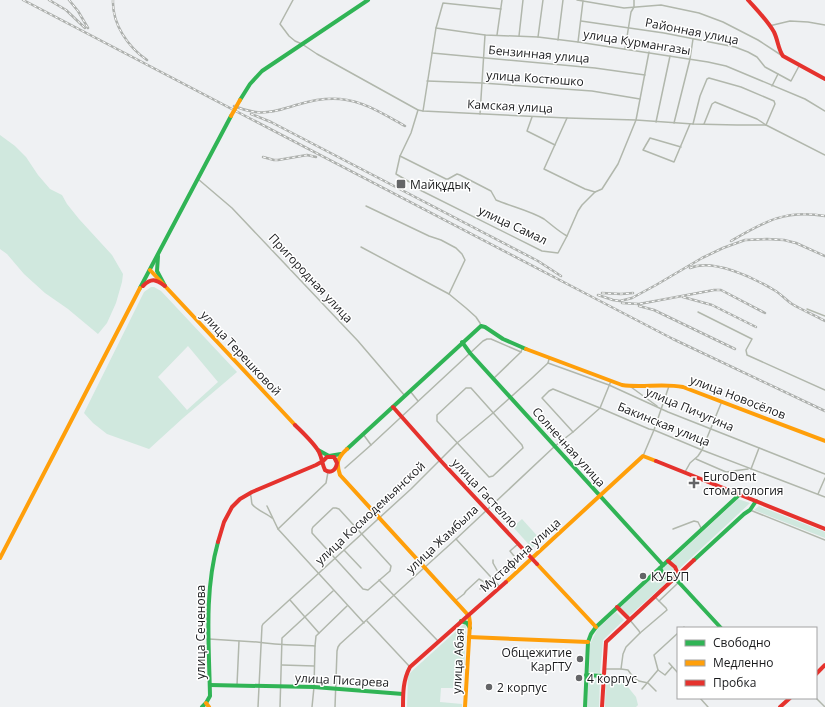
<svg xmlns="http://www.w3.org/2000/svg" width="825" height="707" viewBox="0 0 825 707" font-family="'Open Sans',sans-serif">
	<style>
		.green { fill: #d0e8de; fill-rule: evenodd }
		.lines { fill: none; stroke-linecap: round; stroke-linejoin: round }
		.street { stroke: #b1b7ac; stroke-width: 1.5 }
		.fast { stroke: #30b455; stroke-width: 4 }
		.slow { stroke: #ff9f0a; stroke-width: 4 }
		.jam { stroke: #e5322d; stroke-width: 4 }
		.rail-casing { stroke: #adb0ad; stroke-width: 2.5 }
		.rail { stroke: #fff; stroke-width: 1; stroke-dasharray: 3; stroke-linecap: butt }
		.slow-bridge { stroke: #ff9f0a; stroke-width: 4 }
		.poi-dot { fill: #646567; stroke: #fff; stroke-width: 1.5 }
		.labels { text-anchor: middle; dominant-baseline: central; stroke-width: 3; stroke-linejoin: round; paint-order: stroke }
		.street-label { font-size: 12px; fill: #191a1c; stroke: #fff }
		.poi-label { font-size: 12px; fill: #191a1c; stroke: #fff; text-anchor: start }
	</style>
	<rect width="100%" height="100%" fill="#eff1f3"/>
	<g class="green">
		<polygon points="0,135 15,146 26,157 38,175 50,189 62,195 67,204 79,219 112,255 123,274 122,282 116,303 107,323 98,334 68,309 45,293 24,274 7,254 0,249"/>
		<path d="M151 287H154L161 291 237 372 183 418 149 449 107 434 93 423 84 413 144 292ZM188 346 218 382 187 410 158 377Z"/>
		<polygon points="738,499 750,503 679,569 671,561"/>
		<polygon points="759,506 825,532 825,538 754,510"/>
		<polygon points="522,519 541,540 532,548 513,527"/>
		<polygon points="668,563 676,572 669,578 661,569"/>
		<polygon points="657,573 666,583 628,617 620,608"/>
		<polygon points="616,612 624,620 603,640 600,673 589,672 590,644 598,628"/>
		<polygon points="464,624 466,625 464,671 456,670 455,688 441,688 440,702 462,704 462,707 407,707 408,676 412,671"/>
		<polygon points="588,677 600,678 599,707 587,707"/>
		<polygon points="606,677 617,677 623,681 636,697 638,705 636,707 605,707"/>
	</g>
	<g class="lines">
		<g class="street">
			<polyline points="293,0 280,24 289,36 295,41 302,44 317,54 418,110 423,111 567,118 636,120 693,124 737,125 766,125"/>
			<polyline points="577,0 624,8 661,5 699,13 723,22 758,40 781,55"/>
			<polyline points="581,21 664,33 735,47 748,52 757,57 765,67 791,81 799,66"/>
			<polyline points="769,26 790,21 808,22 825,25"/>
			<polyline points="436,28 485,35 538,37 578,42 708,62 726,66 805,99 825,111"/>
			<polyline points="497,35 502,0"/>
			<polyline points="519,36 523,0"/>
			<polyline points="538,37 543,0"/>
			<polyline points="558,40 563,0"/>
			<polyline points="578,42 583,1"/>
			<polyline points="625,49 631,12 634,7 634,0"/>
			<polyline points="432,53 595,68 645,75"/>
			<polyline points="427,81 482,83 592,91 640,99"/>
			<polyline points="772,86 778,74"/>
			<path d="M418 110 411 133 400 156 446 179H448L457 174 460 175 491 191 496 200C510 206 531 211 544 219 552 225 558 231 567 236"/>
			<polyline points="423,111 436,28 443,3 501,9"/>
			<polyline points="480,114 485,35"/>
			<polyline points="532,117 527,131 555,145"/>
			<polyline points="567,118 544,169 585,189 595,192"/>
			<polyline points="656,122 670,56"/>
			<polyline points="674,123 690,59 693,39"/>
			<polyline points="693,124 700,96 707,79 709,78 741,87 774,101 775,104 766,125"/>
			<polyline points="704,124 712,104 715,102 757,119 766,125 825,155"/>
			<polyline points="681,147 650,138 643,150 674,162 690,124"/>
			<polyline points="400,156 396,174 413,184 418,189 542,251 558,253 567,236 578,211 582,205 595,192 602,189 618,164 636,120 649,52"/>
			<polyline points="198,179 232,208 358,341 405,396"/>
			<polyline points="366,206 429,236 441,240 456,248 462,254 465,260 449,294"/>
			<polyline points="361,247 449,294 466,308 476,317 480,323 481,326"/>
			<polyline points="807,309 825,316"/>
			<polyline points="698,312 752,339 746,350 747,355 825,390"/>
			<polyline points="548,363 609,385 668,412 825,474"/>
			<polyline points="493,379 521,352 522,349"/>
			<polyline points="631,387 657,406"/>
			<polygon points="466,388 471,388 522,445 523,448 493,476 489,477 437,421 437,415"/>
			<polyline points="410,391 418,401"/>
			<polyline points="573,432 542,398 549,391 553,389 600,408 649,429 654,430 702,450 825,497"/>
			<polyline points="363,434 371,445"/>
			<polyline points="643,456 654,430 669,386"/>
			<polyline points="696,459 726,472 748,469"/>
			<polyline points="345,468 371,445 483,341 487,339 491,339 521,352"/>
			<polyline points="751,469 759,448"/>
			<polyline points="685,472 690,463 698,456 702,450 722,401"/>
			<path d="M250 494C252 497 251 501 252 504 255 509 267 514 272 518"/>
			<polyline points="818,494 825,478"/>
			<polyline points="267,506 278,529 364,623"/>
			<polygon points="333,508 336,508 339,509 391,566 390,571 368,590 363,589 312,533 312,529 313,527"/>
			<polyline points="750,510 825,540"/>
			<polyline points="278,529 326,483 328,472"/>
			<polyline points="673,529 694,521 698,522 701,528"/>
			<polyline points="456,539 500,587"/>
			<polyline points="344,550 361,568"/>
			<polyline points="493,560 493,563 498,572"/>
			<polyline points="379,580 438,641"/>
			<polyline points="480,589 486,583"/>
			<polyline points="290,600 319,633"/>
			<polyline points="455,601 464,594 466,591 479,579 486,583 487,583 514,558 514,556 510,551 518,544"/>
			<polyline points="659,601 678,583"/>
			<polyline points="367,621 410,667"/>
			<polyline points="683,628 684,627"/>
			<polyline points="640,633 667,610 666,608 654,596"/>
			<path d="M209 639 257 642C276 645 296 645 315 646"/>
			<polyline points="669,663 678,673"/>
			<polyline points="282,665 314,666"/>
			<polyline points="605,669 621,669 628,670 633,677 639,681 648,683 656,691"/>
			<polyline points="621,669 623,654 626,647 640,633 639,631 629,619"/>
			<polyline points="658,670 654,655 678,633"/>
			<polyline points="237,685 239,641"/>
			<polyline points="642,689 658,670 665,675 672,667"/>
			<polyline points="700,698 708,707"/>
			<polyline points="816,698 825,707"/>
			<polyline points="258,707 262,626 263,624 411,489 457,443 493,413 532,378 548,363 549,359"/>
			<polyline points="280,707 282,638 333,591"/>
			<polyline points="312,707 314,687 315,646 316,636 347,606"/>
			<polyline points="335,707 337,651 338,647 340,644 456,539 555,446 573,432 600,408 611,381"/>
		</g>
		<g class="fast">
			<polyline points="240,100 250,84 262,71 368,0"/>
			<polyline points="158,256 157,271 165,286"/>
			<polyline points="140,288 231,116"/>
			<polyline points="462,342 470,353 663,565"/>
			<polyline points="347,449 481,326 485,327 503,339 526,349"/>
			<polyline points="318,450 329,456 341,454"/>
			<polyline points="694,560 744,514 750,510 756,501"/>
			<polyline points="660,568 664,576 671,581"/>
			<polyline points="674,577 721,628"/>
			<polyline points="461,621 467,623 470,628"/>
			<polyline points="586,675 603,676"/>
			<polyline points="210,685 314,687 403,694"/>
			<path d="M202 707 206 703 210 696C209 644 204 592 218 542"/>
			<polyline points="585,707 588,642 591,634 596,627 739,495"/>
		</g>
		<g class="slow">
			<polyline points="150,270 295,425"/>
			<path d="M526 349 622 385C642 388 663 383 683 387L825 441"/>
			<path d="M347 449C337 458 336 463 340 475L469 616 470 623 465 707"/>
			<polyline points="0,558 140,288"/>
			<polyline points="537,564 596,627"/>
			<polyline points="506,582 643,456 656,461"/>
			<polyline points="469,637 588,642"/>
			<polyline points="206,703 209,707"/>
		</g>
		<g class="jam">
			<path d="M748 0C757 10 767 20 774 32 778 40 778 49 783 56L825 79"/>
			<path d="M143 286C152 277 156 280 165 286"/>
			<polyline points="393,407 440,460 537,564"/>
			<polyline points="656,461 825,529"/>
			<path d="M218 542 224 522 232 507 240 499 252 492 316 465 323 461 327 457H334L337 463C336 470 331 474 325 470 322 464 322 458 319 452 314 443 302 432 295 425"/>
			<polyline points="668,561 675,567 678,574"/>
			<polyline points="617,607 629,619"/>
			<polyline points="816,674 825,665"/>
			<path d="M403 707C403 693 403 680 410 667L506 582"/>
			<polyline points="602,707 606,642 694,560"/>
			<polyline points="780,707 790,698"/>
		</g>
		<defs>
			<g id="rail">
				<polyline points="23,0 598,300 673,339 825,411"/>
				<polyline points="49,0 66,10 85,28"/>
				<polyline points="69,0 78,11 88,28"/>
				<path d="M113 0C112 24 128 47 147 60"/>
				<path d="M234 106C241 109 248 111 255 112 271 114 285 108 300 104 313 100 327 98 340 99 364 101 385 115 405 126"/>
				<polyline points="251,114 271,122 538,261 561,276"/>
				<polyline points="263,157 274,160 278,160 307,155 316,157"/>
				<path d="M731 241C764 222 785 209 825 216"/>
				<path d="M690 268C713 258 754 278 774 290 781 294 786 300 792 304 802 310 814 315 825 321"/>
				<polyline points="602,293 621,294 633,293"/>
				<polyline points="598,295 613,300 620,301 632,298 656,285 702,258 723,248 745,240 767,239 784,240 796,243 825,256"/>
				<polyline points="683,297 712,305 756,327"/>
				<polyline points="622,303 639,304 714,290 721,290 765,313"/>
				<polyline points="639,306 654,310 735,349"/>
			</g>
		</defs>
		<use href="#rail" class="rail-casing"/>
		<use href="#rail" class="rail"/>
		<polyline class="slow-bridge" points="231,116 240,100"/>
	</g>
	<g class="poi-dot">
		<rect x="396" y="179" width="10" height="10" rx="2"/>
		<path d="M692 477h4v4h4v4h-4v4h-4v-4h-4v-4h4z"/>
		<circle cx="643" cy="576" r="4"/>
		<circle cx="580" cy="659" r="4"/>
		<circle cx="579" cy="678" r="4"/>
		<circle cx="489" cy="687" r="4"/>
	</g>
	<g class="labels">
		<g class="street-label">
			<text transform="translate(692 31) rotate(11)">Районная улица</text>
			<text transform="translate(637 42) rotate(9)">улица Курмангазы</text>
			<text transform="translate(539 54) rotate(5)">Бензинная улица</text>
			<text transform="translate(535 78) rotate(4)">улица Костюшко</text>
			<text transform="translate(510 106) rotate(3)">Камская улица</text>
			<text transform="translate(513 225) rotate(25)">улица Самал</text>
			<text transform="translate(311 278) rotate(47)">Пригородная улица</text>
			<text transform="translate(241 353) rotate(47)">улица Терешковой</text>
			<text transform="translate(738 397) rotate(21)">улица Новосёлов</text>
			<text transform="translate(690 409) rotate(23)">улица Пичугина</text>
			<text transform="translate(664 424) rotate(22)">Бакинская улица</text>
			<text transform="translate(569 447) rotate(48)">Солнечная улица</text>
			<text transform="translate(485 493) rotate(47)">улица Гастелло</text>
			<text transform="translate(370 513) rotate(-43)">улица Космодемьянской</text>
			<text transform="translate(442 539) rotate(-43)">улица Жамбыла</text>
			<text transform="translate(520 555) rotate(-42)">Мустафина улица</text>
			<text transform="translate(200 632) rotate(-90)">улица Сеченова</text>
			<text transform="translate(458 661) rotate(-87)">улица Абая</text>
			<text transform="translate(342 680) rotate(3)">улица Писарева</text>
		</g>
		<g class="poi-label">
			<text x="410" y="184">Майқұдық</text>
			<text x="703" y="476">EuroDent<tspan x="703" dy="14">стоматология</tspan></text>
			<text x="651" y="576">КУБУП</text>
			<text x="572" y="652" text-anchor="end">Общежитие<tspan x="572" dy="14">КарГТУ</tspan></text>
			<text x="587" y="678">4 корпус</text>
			<text x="497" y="687">2 корпус</text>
		</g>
	</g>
	<rect x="677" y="627" width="140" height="72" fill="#ffffff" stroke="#a3a3a4"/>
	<rect x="685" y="640" width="20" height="6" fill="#30b455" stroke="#a3a3a4"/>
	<text x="713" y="647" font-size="12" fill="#191a1c">Свободно</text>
	<rect x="685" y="660" width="20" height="6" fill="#ff9f0a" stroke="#a3a3a4"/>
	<text x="713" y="667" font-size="12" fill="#191a1c">Медленно</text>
	<rect x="685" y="680" width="20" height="6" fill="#e5322d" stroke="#a3a3a4"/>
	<text x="713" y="687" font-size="12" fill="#191a1c">Пробка</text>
</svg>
